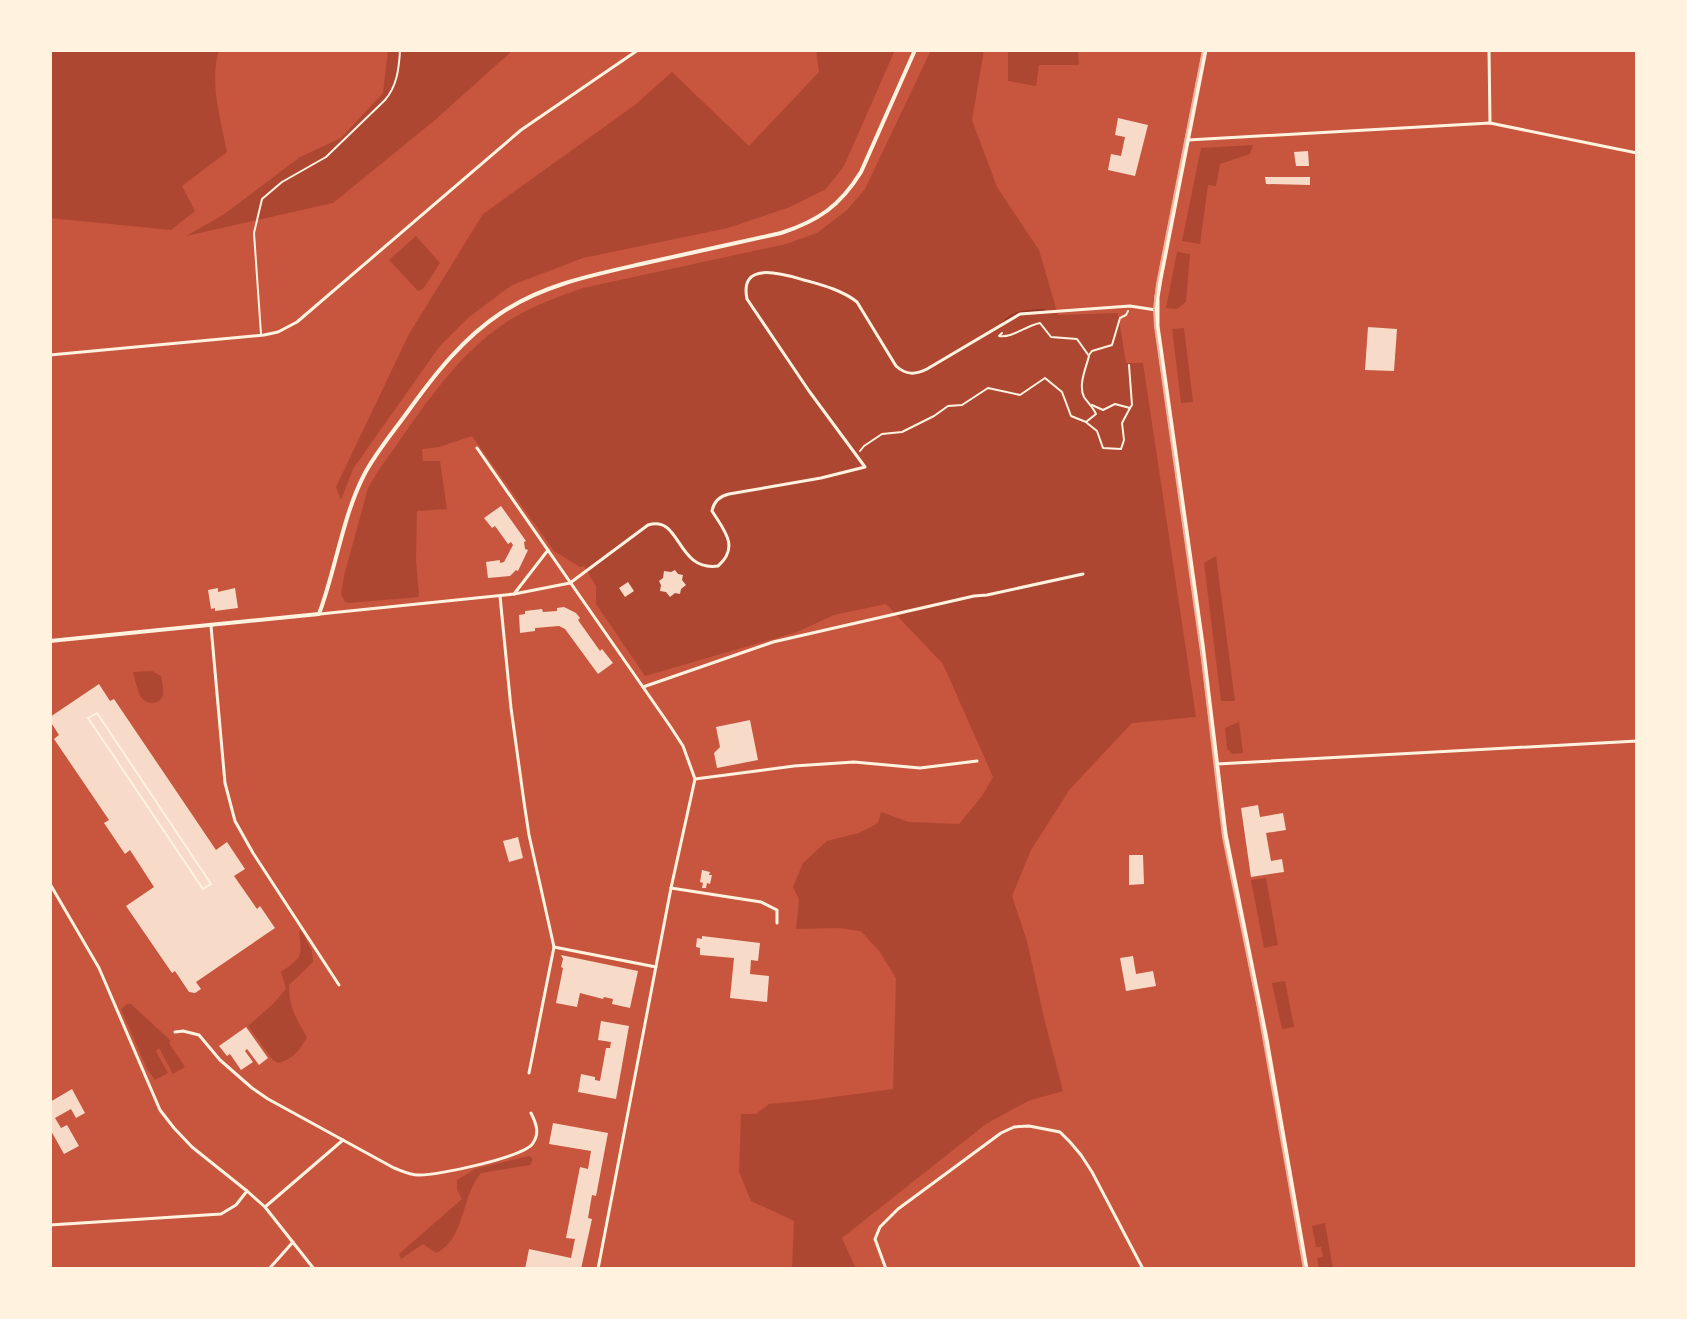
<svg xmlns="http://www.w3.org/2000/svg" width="1687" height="1319" viewBox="0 0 1687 1319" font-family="Inter,sans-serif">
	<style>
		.green { fill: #ae4732 }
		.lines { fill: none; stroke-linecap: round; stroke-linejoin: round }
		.stream { stroke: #8f3625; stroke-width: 2 }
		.building { fill: #f7dbc8 }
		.path { stroke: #fff3e0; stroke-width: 2 }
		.service { stroke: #fff3e0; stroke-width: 2 }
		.minor { stroke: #fff3e0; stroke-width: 3 }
		.tertiary { stroke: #fff3e0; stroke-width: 4 }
		.secondary { stroke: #fff3e0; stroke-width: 5 }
		.tram { stroke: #e9b49f; stroke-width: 2 }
	</style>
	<rect width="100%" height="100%" fill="#c8553d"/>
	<g class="green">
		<path d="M50 50H219C209 83 221 119 227 152L182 186 195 211 171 230 50 218Z"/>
		<polygon points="388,50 513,50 435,120 333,203 186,236 223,215 300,157 341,138 383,93"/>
		<polygon points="816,50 895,50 844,166 826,189 790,207 728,228 583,258 512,285 469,317 439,347 353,469 341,500 336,487 409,334 483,214 635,105 672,72 749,146 819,72"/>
		<path d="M931 50H984L972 120 997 187 1039 250 1058 315 1118 313 1126 363H1143L1196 717 1132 723 1070 789 1031 850 1012 896 1027 941 1044 1018 1063 1091 1028 1101 986 1124 842 1238 856 1269H792L794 1221 751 1201 739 1172 741 1114H756L769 1104 812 1100 893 1089 896 978 879 951 861 931 837 928 796 929 799 899 793 887 803 863 827 841 859 833 878 823 881 812 909 822 959 824 982 796 993 777 943 664 886 604 834 615 797 632 645 676 596 604V586L584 566 580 567 554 551 472 436 439 447 422 449 423 461H440L447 509 417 511 416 560 419 597 349 603 345 602 341 594 344 576 368 488 378 471C417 418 452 357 508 321 532 306 557 297 583 288L786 244 817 233 847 210 865 189Z"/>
		<polygon points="1008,50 1078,50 1079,65 1039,65 1036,86 1008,81"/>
		<polygon points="1253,145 1250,154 1220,164 1216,186 1208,185 1200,244 1182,241 1201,148"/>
		<polygon points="416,236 440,263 423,289 418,291 389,260"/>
		<polygon points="1177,252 1190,254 1186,302 1177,309 1166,308"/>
		<polygon points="1184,328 1193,402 1181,403 1172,329"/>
		<polygon points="1216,556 1235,701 1221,701 1204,563"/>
		<path d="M152 671 161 676C162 681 164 691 163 696 159 705 146 705 141 697 137 690 135 679 133 672Z"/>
		<polygon points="1239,722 1243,753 1233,754 1227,749 1225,728"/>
		<polygon points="1266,878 1278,945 1264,948 1251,880"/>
		<path d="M299 931 302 932 312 951 313 962 289 985C289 1008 296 1018 307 1037 300 1050 292 1060 278 1063L272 1059 248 1026 273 1004 286 989 281 972C303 957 302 956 299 931Z"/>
		<polygon points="1285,981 1294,1027 1282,1029 1272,983"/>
		<polygon points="127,1004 131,1004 171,1041 169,1043 185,1067 173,1074 159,1048 156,1051 168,1073 155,1080 147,1069 121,1009"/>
		<path d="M529 1156 533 1159 530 1165 481 1173C477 1178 473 1184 471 1190 462 1211 459 1243 436 1253L423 1244 401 1259 399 1254 462 1199 457 1190V1180L475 1169Z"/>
		<polygon points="1325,1223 1333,1269 1319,1269 1317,1258 1323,1257 1321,1247 1316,1247 1312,1226"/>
	</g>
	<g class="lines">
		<g class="stream">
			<polyline points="50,122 51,122"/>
			<path d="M1003 323C1013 310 1029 311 1044 310"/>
		</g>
	</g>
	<g class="building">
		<polygon points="1118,118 1148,125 1135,176 1108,170 1111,154 1121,156 1125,137 1115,135"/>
		<polygon points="1308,151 1309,166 1296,166 1294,152"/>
		<polygon points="1265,177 1310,177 1310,185 1266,184"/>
		<polygon points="1368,327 1397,329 1394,371 1365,370"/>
		<polygon points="501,506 526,541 524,542 525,549 528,550 518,571 516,570 510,576 488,578 486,562 500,560 500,563 504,562 513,545 511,542 508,544 495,526 492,528 484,518"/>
		<polygon points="675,570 678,574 683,575 682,580 686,585 681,589 680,594 675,593 670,597 666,592 660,591 661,585 659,581 663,578 664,571 671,572"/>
		<polygon points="628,582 634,591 625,597 619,588"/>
		<polygon points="218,588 218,592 235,588 238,608 215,611 215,608 211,609 208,590"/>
		<polygon points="564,607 576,613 580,618 578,620 600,651 602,649 613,663 598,674 565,629 559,626 535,628 535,631 520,633 519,615 525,614 525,611 542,609 543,612 557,611 557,608"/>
		<polygon points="99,684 110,701 114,699 216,850 227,842 245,869 234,876 257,909 260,906 275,928 196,982 201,989 195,993 189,992 175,971 172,973 126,906 154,887 130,850 125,854 104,823 109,820 54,739 59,735 50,721 50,717"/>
		<polygon points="750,720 758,760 717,768 714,753 720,747 716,727"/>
		<polygon points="1258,805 1260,817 1283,813 1286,830 1266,833 1271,861 1282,859 1284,872 1251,877 1241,808"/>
		<polygon points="518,837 523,858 509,862 503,841"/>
		<polygon points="1129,855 1143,855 1144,884 1129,885"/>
		<polygon points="702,870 710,872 709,875 712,875 710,884 707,883 706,888 702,888 703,883 700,882"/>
		<polygon points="702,936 760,943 758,961 751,960 750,974 769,976 767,1002 730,998 734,958 700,955 700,948 696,947 697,938 702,939"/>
		<polygon points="561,955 638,971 630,1008 612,1004 613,999 604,997 603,999 580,993 577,1007 556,1003 563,968 561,967 563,959"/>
		<polygon points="1133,956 1136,974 1153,971 1156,986 1126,991 1120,958"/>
		<polygon points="601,1021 629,1026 616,1099 578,1092 581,1074 595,1077 595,1080 600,1081 606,1048 610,1048 611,1042 598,1040"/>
		<polygon points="246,1027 268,1058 259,1065 247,1049 245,1051 253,1062 241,1070 230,1054 227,1056 219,1046"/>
		<polygon points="72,1089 85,1113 76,1118 71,1109 55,1118 61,1128 67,1125 79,1146 64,1154 50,1129 50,1102"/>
		<polygon points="553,1123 608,1133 596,1196 592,1195 588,1218 592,1219 581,1269 525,1269 529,1249 571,1258 575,1239 566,1238 580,1167 588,1169 591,1151 549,1144"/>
	</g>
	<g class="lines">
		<g class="path">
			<polyline points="1089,355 1092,351 1112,345 1120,318 1126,315 1128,311"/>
			<polyline points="1092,405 1103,410 1115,404 1130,408 1132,405 1129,365"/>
			<polyline points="1087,423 1097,431 1103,448 1121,449 1124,440 1122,423 1130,408"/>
			<path d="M860 451 864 446 882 434 902 432 934 416 948 406 962 405 988 388 1020 395 1045 378 1062 392 1071 416 1086 422 1096 414C1093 407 1088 403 1084 397 1078 385 1086 368 1089 356L1077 339 1051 337 1040 323C1025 326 1013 338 999 336L1002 333"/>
			<polygon points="97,713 211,884 203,889 88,718"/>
		</g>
		<path class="service" d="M261 334 254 233 262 199 282 182 326 157 385 100C397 86 399 69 400 50"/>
		<g class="minor">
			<polyline points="1489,50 1490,123"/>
			<polyline points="1188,140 1490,123 1637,153"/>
			<polyline points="50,355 264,335 278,332 297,322 521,130 638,50"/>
			<polyline points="477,448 670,726 683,746 695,779 671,888 598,1269"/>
			<polyline points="514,594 548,550"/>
			<polyline points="500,596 511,708 524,802 529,835 554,947 529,1073"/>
			<path d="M320 614 514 594 570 583 648 525C681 514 676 572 718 566 740 547 724 530 712 511 714 501 720 496 729 494L821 478 865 467 809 391 747 299C739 260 783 274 804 280 822 285 842 290 857 302L896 366C906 375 915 375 927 369L1020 314 1130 306 1156 310"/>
			<polyline points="211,626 225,783 235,821 253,853 339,985"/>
			<polyline points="643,687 773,642 974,596 987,595 1083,574"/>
			<polyline points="1217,764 1637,741"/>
			<polyline points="695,779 794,766 854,762 920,768 977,761"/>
			<polyline points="50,884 99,968 160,1110 174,1128 192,1147 247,1191 265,1207 314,1269"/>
			<polyline points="671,888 761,902 777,910 777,923"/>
			<polyline points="554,947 656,967"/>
			<path d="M175 1032 183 1031 199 1035 220 1060 252 1088 268 1099 394 1168C402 1171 410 1175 418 1175 436 1176 525 1157 533 1143 540 1133 536 1123 531 1113"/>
			<polyline points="265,1207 343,1140"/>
			<polyline points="50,1225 221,1214 236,1205 247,1191"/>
			<polyline points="269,1269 293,1242"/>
			<polyline points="886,1269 875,1239 880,1227 898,1209 1001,1133 1014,1127 1029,1126 1060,1132 1070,1142 1081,1155 1092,1172 1143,1269"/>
		</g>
		<path class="tertiary" d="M50 641 319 614C336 569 342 518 364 475 376 452 394 431 409 410 435 374 463 338 501 313 546 283 598 274 650 262 694 252 737 243 781 233 818 221 840 206 861 172L915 50"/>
		<polyline class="secondary" points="1205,50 1160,279 1157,297 1157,326 1202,644 1225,834 1266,1039 1306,1269"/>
		<polyline class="tram" points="1203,50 1157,284 1154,309 1155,326 1202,659 1223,837 1258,1008 1304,1269"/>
	</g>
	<rect width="1687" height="1319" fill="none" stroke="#fff3e0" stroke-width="104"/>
</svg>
